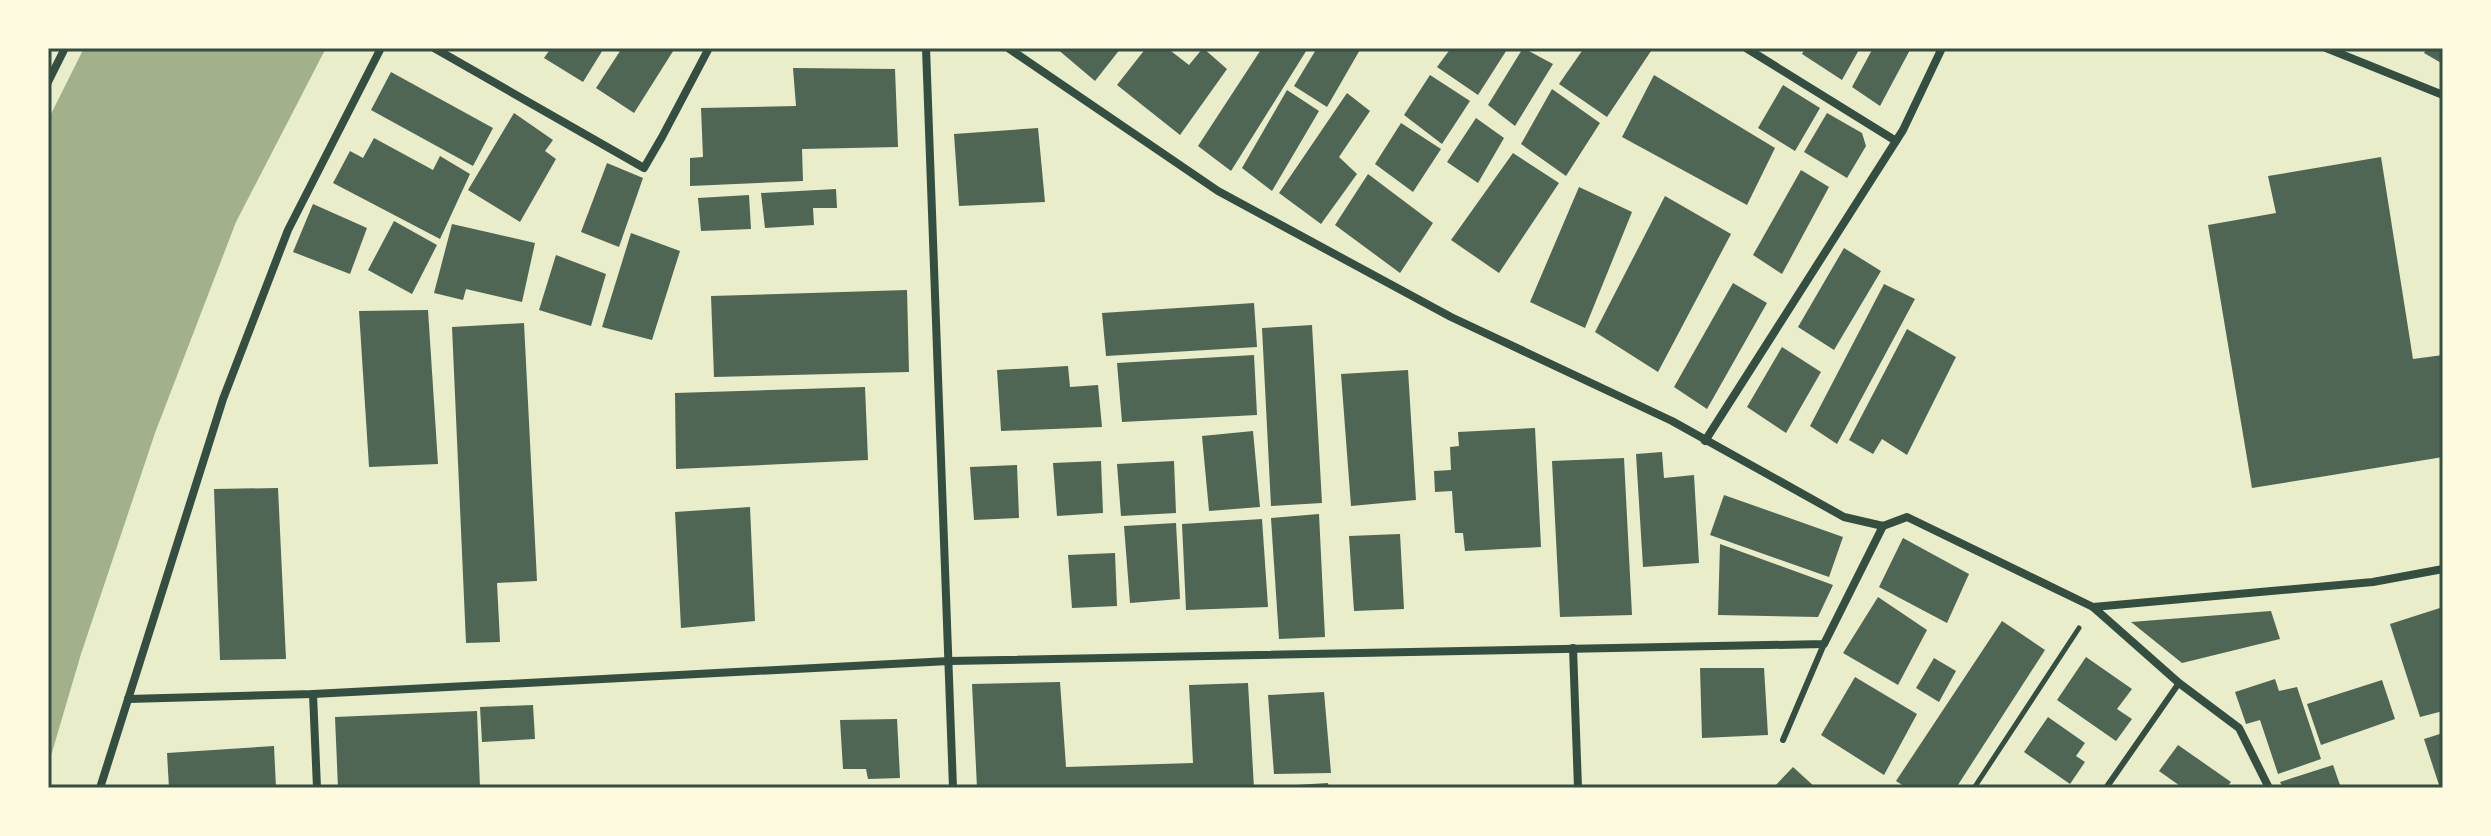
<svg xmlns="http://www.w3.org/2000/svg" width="2491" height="836" viewBox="0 0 2491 836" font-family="Manrope,sans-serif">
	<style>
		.water { fill: #a3b18a }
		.building { fill: #4f6655 }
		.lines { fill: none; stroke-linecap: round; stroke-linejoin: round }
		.path { stroke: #344e41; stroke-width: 5 }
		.service { stroke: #344e41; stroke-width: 6 }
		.minor { stroke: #344e41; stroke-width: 8 }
		.neatline { fill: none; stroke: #344e41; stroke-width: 3 }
	</style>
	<rect width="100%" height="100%" fill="#e9edc9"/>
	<polygon class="water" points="84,48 326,48 236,222 155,433 81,654 48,766 48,120"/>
	<g class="building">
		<polygon points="551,48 604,48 583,82 544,58"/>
		<polygon points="622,48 675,48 634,113 596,88"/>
		<polygon points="1056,48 1121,48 1095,81"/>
		<polygon points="1146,48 1167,48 1189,65 1203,48 1227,69 1180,135 1117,85"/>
		<polygon points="1262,48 1308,48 1231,171 1198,146"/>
		<polygon points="1317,48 1361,48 1327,107 1294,86"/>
		<polygon points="1451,48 1508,48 1478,95 1437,67"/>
		<polygon points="1523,48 1553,64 1515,126 1488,105"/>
		<polygon points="1584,48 1653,48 1607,117 1559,84"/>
		<polygon points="1805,48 1860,48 1842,80 1802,54"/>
		<polygon points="1873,48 1911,48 1880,106 1852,87"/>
		<polygon points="2427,48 2443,48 2443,64 2424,53"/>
		<polygon points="793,68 895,69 898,147 802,149 803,181 690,186 690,158 703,157 701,108 796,106"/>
		<polygon points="391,72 493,128 473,166 371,110"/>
		<polygon points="1430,75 1470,101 1442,144 1404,115"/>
		<polygon points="1654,75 1775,148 1747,205 1622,137"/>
		<polygon points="1783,85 1820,108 1795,151 1758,128"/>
		<polygon points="1552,89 1600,123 1566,176 1521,144"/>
		<polygon points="1287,90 1319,111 1272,191 1242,168"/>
		<polygon points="1347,93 1370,111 1339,157 1357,174 1321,224 1279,193"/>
		<polygon points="514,113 553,140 545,151 556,159 520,222 468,190"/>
		<polygon points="1827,113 1862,133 1866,146 1847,178 1804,152"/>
		<polygon points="1476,118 1504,138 1478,183 1447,162"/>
		<polygon points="1401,123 1441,149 1413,192 1375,164"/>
		<polygon points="1038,128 1045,202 959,206 954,134"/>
		<polygon points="374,138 433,170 440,156 470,174 440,239 333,183 350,151 363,158"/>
		<polygon points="1513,153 1559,183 1499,273 1451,240"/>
		<polygon points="2381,157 2413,359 2443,355 2443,457 2252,488 2208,225 2276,213 2268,176"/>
		<polygon points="607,163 643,178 619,247 581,232"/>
		<polygon points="1801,170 1829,187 1782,274 1753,255"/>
		<polygon points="1368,174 1433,223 1400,273 1335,225"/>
		<polygon points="1579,187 1632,212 1585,328 1530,302"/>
		<polygon points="836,189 837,208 813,208 814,225 765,228 761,193"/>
		<polygon points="749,195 751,229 701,231 698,198"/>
		<polygon points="1665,196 1731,234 1658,372 1595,332"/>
		<polygon points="313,204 367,228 350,274 293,252"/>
		<polygon points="394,221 437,245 412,294 368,270"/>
		<polygon points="452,224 535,243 522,302 466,289 463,300 434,293"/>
		<polygon points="631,233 680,251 652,340 602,327"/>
		<polygon points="1844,248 1881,271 1834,350 1798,327"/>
		<polygon points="556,255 606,274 591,326 539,310"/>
		<polygon points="1733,283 1767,303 1707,409 1674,387"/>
		<polygon points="1884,284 1915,299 1837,444 1810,426"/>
		<polygon points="907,290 909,372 714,377 711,296"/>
		<polygon points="1254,303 1257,347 1106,356 1102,313"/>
		<polygon points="428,310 438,464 369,467 359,311"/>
		<polygon points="524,323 537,581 497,583 500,642 466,643 452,327"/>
		<polygon points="1312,325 1322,503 1271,506 1262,328"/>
		<polygon points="1907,329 1956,357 1907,455 1882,439 1873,454 1849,440"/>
		<polygon points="1782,347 1821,372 1786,433 1747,407"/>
		<polygon points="1254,355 1257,415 1122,422 1117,363"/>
		<polygon points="1068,366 1070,387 1098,385 1102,427 1001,431 997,370"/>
		<polygon points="1408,370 1416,500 1351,506 1341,374"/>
		<polygon points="865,387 868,460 676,469 675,393"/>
		<polygon points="1535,428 1541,547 1465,551 1463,533 1455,533 1452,491 1435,492 1434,471 1451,470 1450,447 1459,446 1458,432"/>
		<polygon points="1253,431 1260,507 1209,511 1202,436"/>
		<polygon points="1662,452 1664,478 1694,475 1699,563 1643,567 1636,454"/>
		<polygon points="1624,458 1632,615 1560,617 1552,461"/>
		<polygon points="1101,461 1103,513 1057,516 1053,463"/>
		<polygon points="1174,461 1176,513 1121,516 1117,464"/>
		<polygon points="1017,465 1019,518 974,520 970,467"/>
		<polygon points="278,488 286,659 220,660 214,489"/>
		<polygon points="1724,495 1843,537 1829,577 1710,535"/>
		<polygon points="750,507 755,621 681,628 675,512"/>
		<polygon points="1319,514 1325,637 1279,639 1271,518"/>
		<polygon points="1262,519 1268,607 1186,610 1182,524"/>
		<polygon points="1176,523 1180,599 1130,603 1124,526"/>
		<polygon points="1400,534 1404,609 1354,611 1349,536"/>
		<polygon points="1903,538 1969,574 1947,623 1879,587"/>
		<polygon points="1720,544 1833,585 1818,617 1718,615"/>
		<polygon points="1115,553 1117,606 1072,608 1068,555"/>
		<polygon points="1878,597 1927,630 1898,685 1843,653"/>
		<polygon points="2443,607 2443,711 2420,717 2390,624"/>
		<polygon points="2271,611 2280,639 2182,663 2131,622"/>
		<polygon points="2002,621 2045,650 1956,788 1907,788 1896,781"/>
		<polygon points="2086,657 2132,689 2117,709 2132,719 2116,741 2057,700"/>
		<polygon points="1934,658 1956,671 1939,702 1916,688"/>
		<polygon points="1700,668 1764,668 1768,735 1702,738"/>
		<polygon points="1855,677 1917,714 1884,775 1821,735"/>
		<polygon points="2275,679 2279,691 2297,687 2321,759 2278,774 2260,720 2246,724 2235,692"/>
		<polygon points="2382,680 2395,719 2321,745 2307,704"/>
		<polygon points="1060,682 1066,767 1193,763 1189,685 1248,683 1254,788 977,788 972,684"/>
		<polygon points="1324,692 1331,773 1274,774 1268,695"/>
		<polygon points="533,705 535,739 482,742 480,707"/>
		<polygon points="477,711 480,788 338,788 335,717"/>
		<polygon points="2048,717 2085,743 2076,756 2085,762 2070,784 2024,752"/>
		<polygon points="897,719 900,778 868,779 866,769 843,769 840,720"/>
		<polygon points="2443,733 2443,788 2440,788 2424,739"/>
		<polygon points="2178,745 2231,782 2226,788 2183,788 2159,771"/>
		<polygon points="274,746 276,788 169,788 167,753"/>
		<polygon points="2333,765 2341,788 2283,788 2280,782"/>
		<polygon points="1793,767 1816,788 1773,788"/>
		<polygon points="1328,783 1329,788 1280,788 1280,786"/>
	</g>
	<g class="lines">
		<polyline class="path" points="1974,788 2079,628"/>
		<g class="service">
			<polyline points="1783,740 1824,644"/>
			<polyline points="2106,788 2179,683"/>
		</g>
		<g class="minor">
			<polyline points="434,48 644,168 662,137 709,48"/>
			<polyline points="926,48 953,788"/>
			<polyline points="1008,48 1218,191 1451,317 1672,421 1844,517 1883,526 1907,517 2093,607 2179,683 2239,728 2269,788"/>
			<polyline points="1746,48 1896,141"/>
			<polyline points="2326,48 2443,95"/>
			<polyline points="48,82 65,48"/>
			<polyline points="1705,441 1903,130 1942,48"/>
			<polyline points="2093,607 2373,582 2443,569"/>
			<polyline points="1573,648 1578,788"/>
			<polyline points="313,694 317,788"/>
			<polyline points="128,699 313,694 949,661 1824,644 1883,526"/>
			<polyline points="100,788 223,399 288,230 381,48"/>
		</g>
	</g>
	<rect width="2491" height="836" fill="none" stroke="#fefae0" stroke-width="100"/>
	<rect x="50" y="50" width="2391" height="736" class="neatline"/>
</svg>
